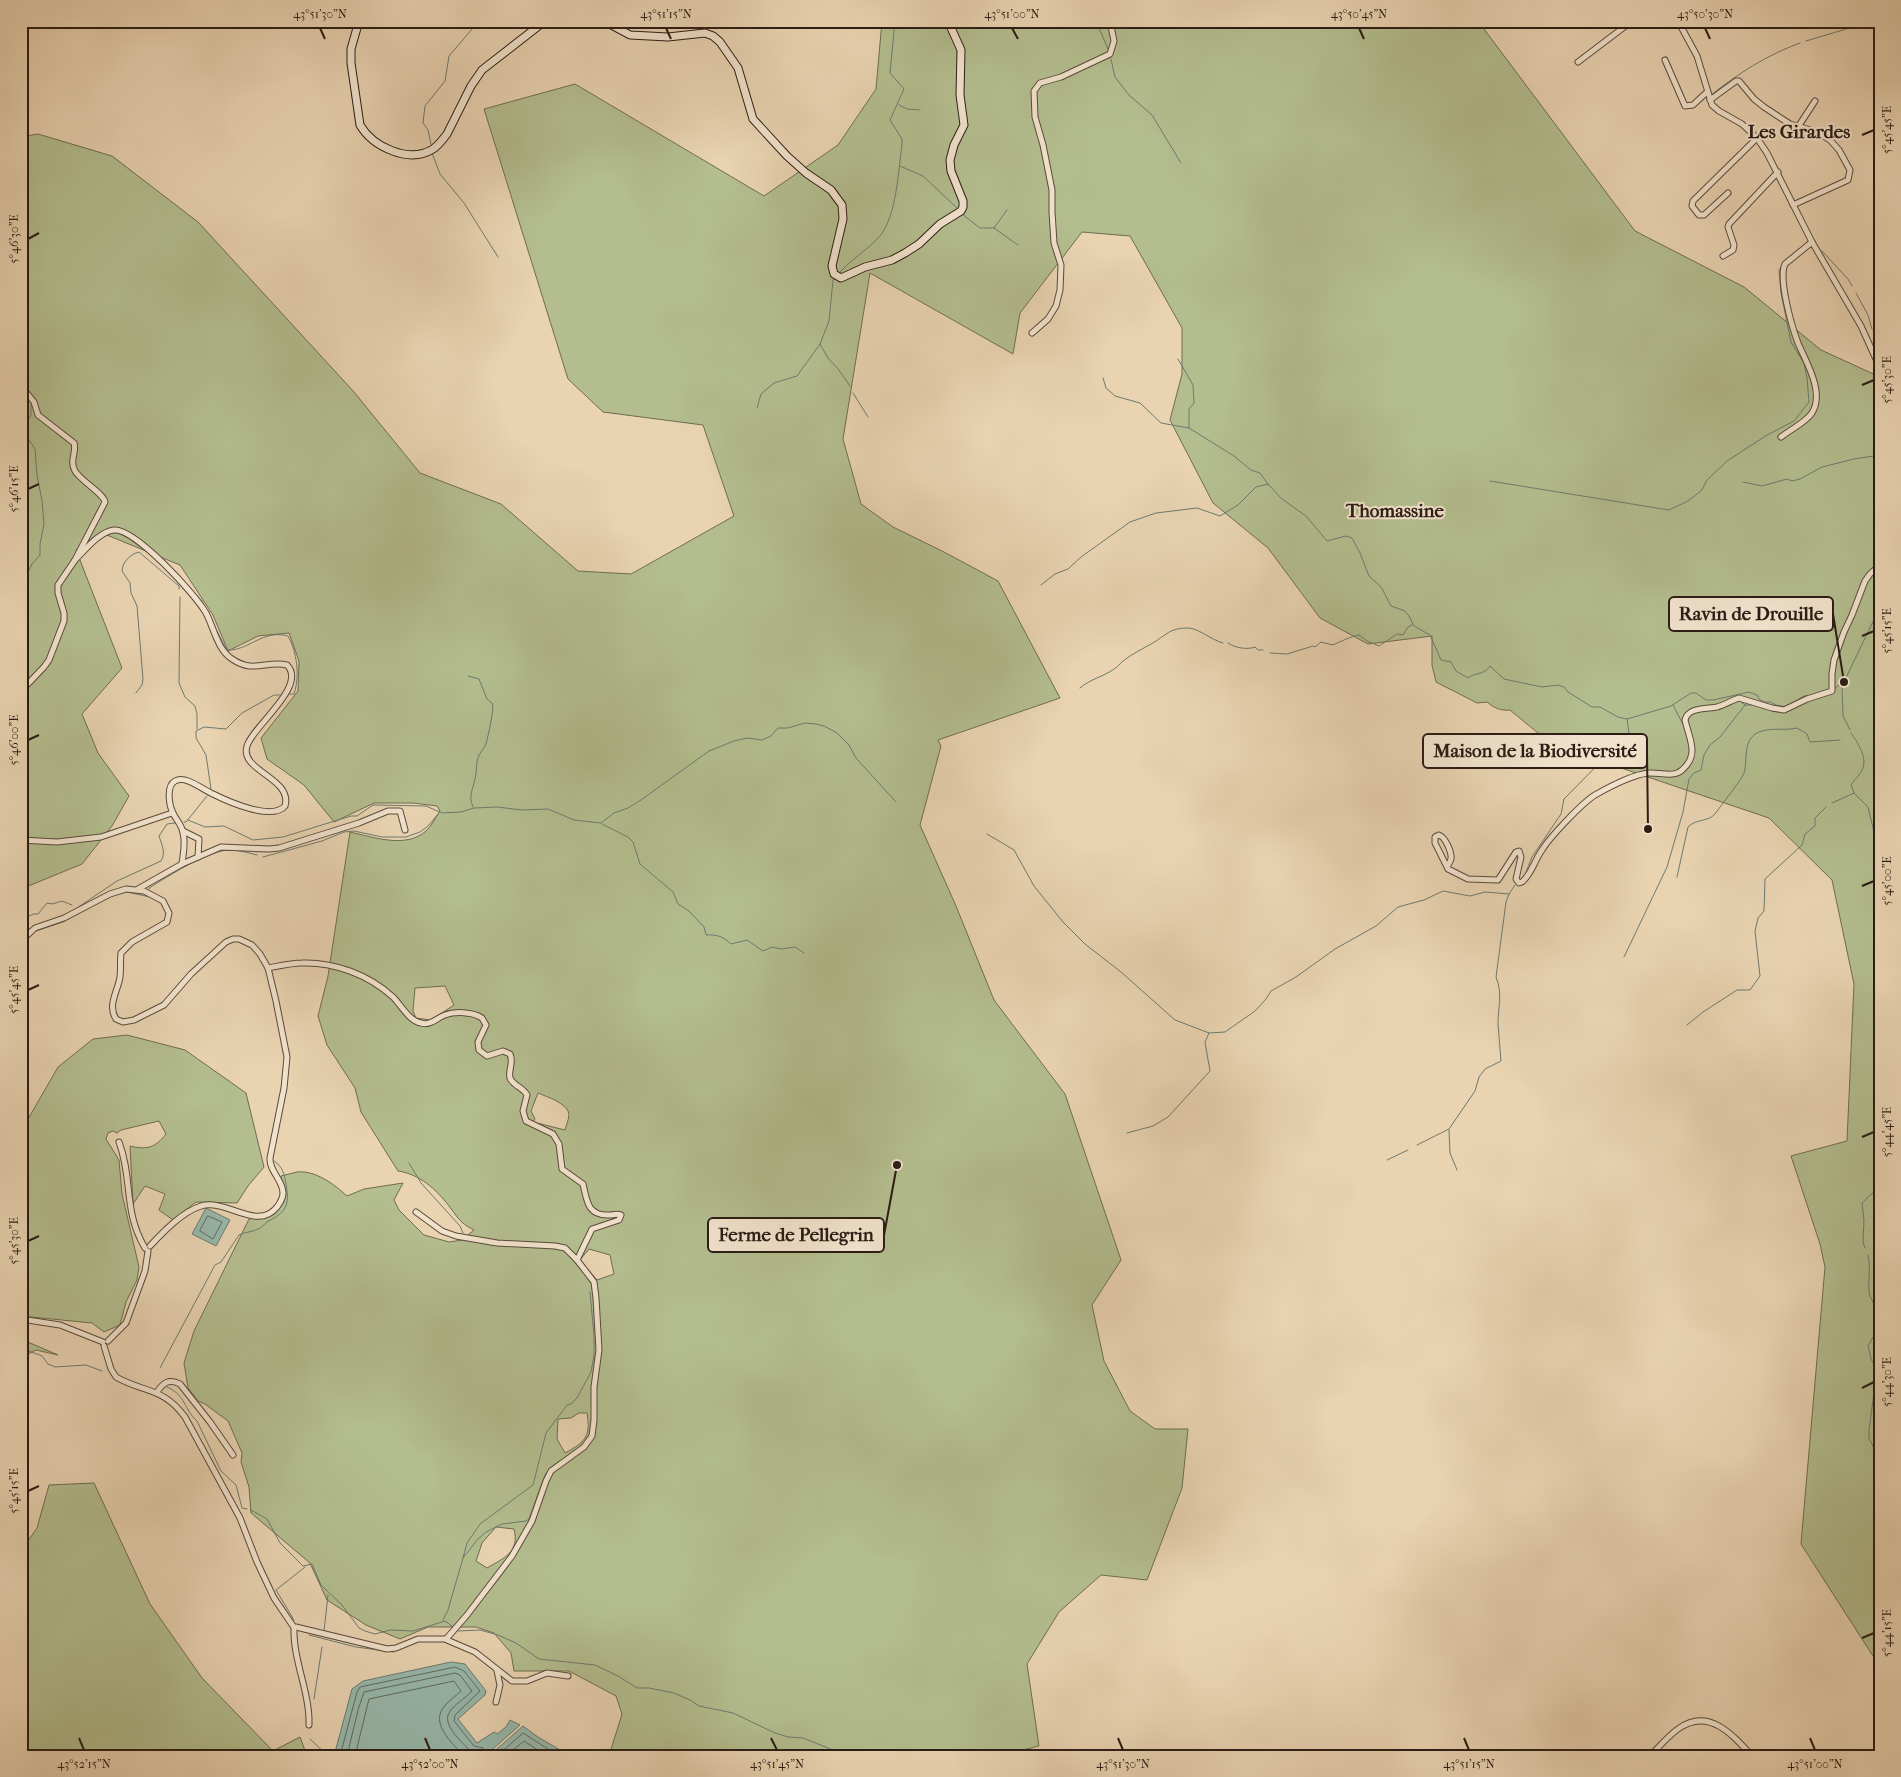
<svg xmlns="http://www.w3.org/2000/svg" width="1901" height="1777" viewBox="0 0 1901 1777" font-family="'IM FELL French Canon',serif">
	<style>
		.green { fill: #b3bd8e; stroke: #6f6c52; fill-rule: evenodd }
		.water { fill: #97b8ac; stroke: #6c7a70 }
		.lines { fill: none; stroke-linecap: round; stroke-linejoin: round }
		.shore { stroke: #616a60; stroke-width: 1 }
		.stream { stroke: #6c7a70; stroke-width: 1 }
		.street-casing { stroke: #5a4a3c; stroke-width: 7 }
		.secondary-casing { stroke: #2b1c15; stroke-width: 9 }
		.street { stroke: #f1e2cc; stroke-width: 5 }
		.secondary { stroke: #f1e2cc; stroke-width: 7 }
		.ticks { fill: none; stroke: #2b1c15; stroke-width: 2 }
		.labels { text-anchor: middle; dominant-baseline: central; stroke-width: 4; stroke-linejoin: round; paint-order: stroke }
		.neighbourhood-label { font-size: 19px; font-weight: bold; fill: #2b1c15; stroke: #f1e2cc }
		.leader { fill: none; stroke: #2b1c15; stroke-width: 2 }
		.callout-dot { fill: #2b1c15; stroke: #f1e2cc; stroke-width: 2 }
		.callout { fill: #f1e2cc; stroke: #2b1c15; stroke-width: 2 }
		.callout-label { font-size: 19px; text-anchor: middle; font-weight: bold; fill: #2b1c15 }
		.neatline { fill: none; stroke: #2b1c15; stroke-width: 2 }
		.ticks-label { font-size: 12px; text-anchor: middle; fill: #2b1c15 }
	</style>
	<rect width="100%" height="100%" fill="#e9d3b1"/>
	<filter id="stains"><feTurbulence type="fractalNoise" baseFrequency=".004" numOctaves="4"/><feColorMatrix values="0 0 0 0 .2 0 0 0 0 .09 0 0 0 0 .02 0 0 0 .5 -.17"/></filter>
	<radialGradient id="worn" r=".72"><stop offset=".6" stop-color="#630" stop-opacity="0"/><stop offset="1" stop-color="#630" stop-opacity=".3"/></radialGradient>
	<g class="green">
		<path d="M882 21H1478L1635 231 1744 287 1821 350 1880 377V1667L1801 1544 1825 1267 1820 1244 1791 1156 1847 1141 1854 984 1832 880 1769 818 1571 751 1538 733 1510 710C1501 711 1494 708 1487 702L1477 703 1436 682 1432 665V636L1368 644 1320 618 1268 548 1213 503 1170 420 1182 374V328L1130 236 1082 232 1020 313 1013 354 870 273 843 439 861 504 893 527 944 552 998 581 1060 698 938 740 941 746 920 825 956 906 994 1000 1065 1094 1121 1260 1092 1305 1104 1361 1130 1411 1155 1429H1188L1182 1488 1147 1580 1101 1575 1059 1612 1027 1664 1039 1746 1019 1751 1021 1756H609L622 1714 616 1696 569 1671H514L511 1653 494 1633 476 1627H428L400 1639 366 1625 327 1600 310 1563 251 1513 249 1487 241 1462 242 1453 228 1421 205 1404 198 1401 188 1388 184 1363 194 1331 249 1219 269 1214 282 1197 281 1176C286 1175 292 1173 297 1172 315 1170 334 1184 347 1196L364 1189 403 1183 394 1200 399 1210 424 1235 449 1242 462 1240 474 1230C460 1223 458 1218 449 1206 436 1189 419 1174 398 1171L361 1112 355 1088 327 1045 318 1016 328 976 350 832C373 837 406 849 426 831 432 825 436 817 440 811L437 806 413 803H374L334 822 304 785 267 759 261 738 298 691 299 661 289 633 258 636 228 651 213 615 180 565 102 533 76 550 122 668 82 714 98 753 129 796 112 826 82 864 26 887 21 885V137L38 134 112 156 198 222 354 392 420 473 501 504 578 571 631 574 734 516 703 425 603 412 568 379 484 109 575 84 764 196 838 145 876 89ZM445 986 454 1005 431 1020 416 1018 413 1011 415 988ZM538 1093C547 1097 567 1103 569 1114 569 1119 566 1126 565 1130L533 1122 535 1119 531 1111ZM589 1249 610 1255 614 1274 597 1280 580 1260ZM579 1413H587C591 1437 585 1442 565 1453L557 1439 558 1419 571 1418ZM496 1527 514 1529C520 1552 504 1558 487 1568L476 1561 482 1543Z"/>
		<path d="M127 1035 185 1050 246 1093 264 1167 248 1186 237 1203 196 1202 173 1220 159 1210 165 1194 145 1186 133 1204 130 1146C147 1150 155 1148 166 1134L159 1121 121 1130 117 1133 113 1131 108 1133 106 1139 119 1160 122 1194 139 1267 137 1280 126 1302 120 1325 104 1332 92 1323 21 1316V1125L24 1126 58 1067 93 1039Z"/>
		<polygon points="21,1339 58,1355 36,1350 21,1358"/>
		<polygon points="94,1483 150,1604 202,1678 273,1751 300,1737 307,1756 21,1756 21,1551 37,1528 49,1485"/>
	</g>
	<g class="water">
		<polygon points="206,1208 230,1220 216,1246 192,1234"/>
		<polygon points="451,1662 465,1664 486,1691 485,1695 458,1719 477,1743 494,1732 497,1734 506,1727 510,1720 520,1725 485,1756 334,1756 352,1689 363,1681"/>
		<polygon points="523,1726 538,1737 560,1750 565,1756 489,1756"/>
	</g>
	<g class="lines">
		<g class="shore">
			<polygon points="208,1216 222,1222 213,1239 200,1231"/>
			<polyline points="340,1756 357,1692 360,1687 455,1667 464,1671 480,1691 455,1715 454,1721 474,1746 483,1748 482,1756"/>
			<path d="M347 1756 358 1710 364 1692 455 1673 460 1675 472 1691C465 1699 454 1704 449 1713 441 1726 468 1748 476 1756"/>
			<path d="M355 1756 369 1699 454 1681 461 1691C456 1696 448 1701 443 1708 431 1725 453 1744 464 1756"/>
			<polyline points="497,1756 523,1733 559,1756"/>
			<polyline points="506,1756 524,1741 547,1756"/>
		</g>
		<g class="stream">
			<polyline points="1067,21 1099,28 1108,49"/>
			<polyline points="634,28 637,21"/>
			<polyline points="1806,41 1873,21"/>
			<polyline points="1111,59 1115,77 1129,95 1152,115 1181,163"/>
			<path d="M1711 95C1739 73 1767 55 1800 43"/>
			<polyline points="899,105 907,109 920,110"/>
			<polyline points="431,144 428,130 423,123 425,106 445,81 449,56 479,21"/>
			<polyline points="432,153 440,174 464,203 498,257"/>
			<polyline points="900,166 923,176 957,208"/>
			<polyline points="962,214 980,228 994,228 1018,245"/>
			<polyline points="994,228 1007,210"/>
			<polyline points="1822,251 1848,279 1852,286"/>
			<path d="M839 273C851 259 868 250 880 236 897 214 898 172 902 145V139L890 120 904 89 890 73 895 21"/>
			<polyline points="1856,293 1868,315 1872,329"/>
			<polyline points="1874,337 1876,343"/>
			<polyline points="820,344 828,358 839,370 850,386"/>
			<polyline points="1178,359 1193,385 1194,403 1189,409 1189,428"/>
			<path d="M1103 378 1106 388 1115 396 1140 403 1161 423 1189 428 1234 456 1251 470 1260 473 1268 484 1282 499 1306 516 1327 541 1346 536 1352 538 1360 553 1369 576 1381 587 1391 606 1405 611 1409 616 1414 626 1430 635 1441 660 1451 662 1456 671 1468 678C1475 672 1483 676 1490 666L1504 679 1542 687 1558 685 1564 687 1568 692 1592 707H1600L1618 717 1627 719 1671 706 1691 693H1696L1706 700H1713L1749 692 1757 695 1760 700 1765 702H1770L1776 705 1786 707"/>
			<polyline points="853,393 868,417"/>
			<polyline points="757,408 761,394 774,383 797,376 820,344 829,321 833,280 835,278"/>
			<polyline points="1490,481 1669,510 1688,501 1702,490 1707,480 1727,461 1767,435 1794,421 1809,402 1807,378 1804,363 1791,342 1781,293 1779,270 1784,263"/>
			<polyline points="1743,482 1762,486 1787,479 1792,481 1800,479 1822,467 1854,459 1880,455"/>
			<polyline points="21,577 27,574 32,564 40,555 40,544 44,524 42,501 37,475 35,449 25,434 29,426 27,422 31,415 31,405"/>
			<path d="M185 582 202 601 225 647 228 650C248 651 263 629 288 636 297 652 300 676 294 694H289"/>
			<polyline points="1041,585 1055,574 1068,569 1081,557 1130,522 1156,513 1197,508 1220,516 1238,505 1256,487 1268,484"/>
			<polyline points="180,597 179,683 185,697 195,706 197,714 197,729"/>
			<path d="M1228 643C1235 648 1247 650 1255 647L1258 650H1263"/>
			<path d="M1270 653 1287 654 1313 646 1315 647 1321 642 1333 645C1342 641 1349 637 1359 635L1367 641 1379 646 1397 634 1403 635 1408 627 1412 625"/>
			<path d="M468 676 479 679 487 699 492 703 493 706C492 719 489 732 486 744 484 749 479 753 478 758 476 763 477 768 476 773 475 786 467 795 473 807"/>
			<path d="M1080 688C1090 679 1103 677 1114 669 1117 667 1120 664 1123 661 1132 654 1142 649 1153 643 1166 635 1170 628 1187 628 1197 627 1211 640 1223 643"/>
			<polyline points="1835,688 1842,683"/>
			<path d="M136 693 142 685 143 679 137 606 131 593 130 583 122 571C122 563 130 554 139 552L179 586V589"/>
			<polyline points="1816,694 1828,689"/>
			<polyline points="1740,701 1745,705"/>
			<polyline points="1673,705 1684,726"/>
			<polyline points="1789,705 1804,696 1812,695"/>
			<polyline points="1850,730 1843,716 1842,686 1880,607"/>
			<path d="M1851 733C1857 742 1867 756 1863 768 1861 774 1854 780 1851 785L1854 793 1868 807 1880 857"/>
			<polyline points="211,789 206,755 196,738 196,731 204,727 226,729 242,713 274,695 280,695"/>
			<polyline points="1832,803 1854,793"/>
			<polyline points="188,820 205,827 224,826 253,840 283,837 351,816 357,816 373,805 426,806 442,813 461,812 474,808 497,807 522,810 548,809 574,820 601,823 614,813 628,808 641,800 709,751 734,741 747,738 762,740 771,736 778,728 788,728 805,723 816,724 824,726 837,733 849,745 856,758 896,802"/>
			<polyline points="184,822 186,822 207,796"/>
			<path d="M602 824 628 837 633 842 640 864 673 892 678 904 689 911 704 927 706 935C716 934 724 937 731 944L747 940 763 951 772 947 781 949 795 947 804 953"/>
			<polyline points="987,834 1014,850 1034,886 1063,922 1085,944 1121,972 1175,1020 1209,1033 1225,1032 1255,1011 1266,999 1271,991 1296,977 1335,949 1376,926 1398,907 1424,900 1443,891 1470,896 1485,892 1509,894"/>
			<polyline points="263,857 322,841 344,832 354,831 382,837 406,837 420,832 428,826 438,814"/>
			<polyline points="1524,877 1532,857 1561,814 1564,799 1629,733 1627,719"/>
			<path d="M1677 877 1688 827C1695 819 1708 822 1715 814 1721 805 1741 781 1744 773 1748 760 1742 739 1759 732 1772 727 1784 731 1797 728L1807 734 1810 742 1840 740"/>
			<path d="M149 889V888C169 876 208 850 230 850 239 850 249 853 257 855"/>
			<polyline points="21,908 28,915"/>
			<path d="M77 908 117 881 161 861C166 853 162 845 159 836L167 824 175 823"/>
			<polyline points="21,921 33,914 38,914 47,903 52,904 62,901 72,905"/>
			<polyline points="23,945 24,947 28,938 36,931 63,922 109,897 127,892 150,897"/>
			<polyline points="1624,957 1667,867 1683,812 1689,779 1694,773 1701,770 1704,755 1710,745 1720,737 1745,705 1752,705"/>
			<polyline points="1687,1025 1703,1012 1737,990 1750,990 1760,976 1755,931 1758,918 1764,911 1765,879 1802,845 1805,834 1815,826 1815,818 1826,807"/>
			<polyline points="1449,1130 1450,1153 1457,1170"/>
			<polyline points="1127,1133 1153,1126 1168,1117 1210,1071 1205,1042 1209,1033"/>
			<path d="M1417 1145 1449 1129 1475 1091 1479 1077 1485 1069 1501 1061C1500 1049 1499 1036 1498 1024 1498 1007 1503 994 1496 977L1506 902 1509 894 1515 885"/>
			<polyline points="1387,1160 1408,1150"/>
			<polyline points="409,1163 421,1183 460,1226 463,1233"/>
			<polyline points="1865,1248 1863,1242 1864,1220 1862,1203 1880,1186"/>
			<path d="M1868 1255C1871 1269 1868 1278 1869 1291 1870 1299 1875 1306 1880 1312"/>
			<polyline points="1880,1332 1873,1337 1868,1346 1871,1359 1877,1370 1869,1430 1869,1438 1880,1461"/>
			<polyline points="21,1348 42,1356 48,1364 55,1367 86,1365 102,1371"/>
			<path d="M160 1368 215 1265 221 1262 239 1235C245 1232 252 1232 258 1229 262 1228 264 1224 267 1222 286 1212 290 1206 286 1184 284 1173 283 1167 274 1161"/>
			<path d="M167 1387C186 1395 184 1410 197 1421L221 1471 236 1485 242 1508 247 1509"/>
			<polyline points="251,1510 267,1519 280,1543 303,1566 312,1564 321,1585 342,1605 359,1628 365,1631 375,1634 390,1630 413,1631 445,1621 452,1626"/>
			<polyline points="463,1558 467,1543 480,1524 533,1485 546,1433 567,1405 571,1404 577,1398 591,1372 594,1355 594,1336 590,1292"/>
			<polyline points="294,1620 276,1590 305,1567"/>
			<polyline points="443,1620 448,1610 463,1558 478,1539 486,1532 502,1524 526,1521 529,1519 545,1475 551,1467 570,1454"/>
			<polyline points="324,1631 328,1595"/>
			<polyline points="458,1631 480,1630 498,1635 516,1643 539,1659 595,1665 618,1676 637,1688 649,1688 674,1693 690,1700 699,1706 733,1713 775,1733 788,1737 803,1738 848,1756"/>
			<polyline points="309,1635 356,1647 394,1652"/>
			<polyline points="314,1699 322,1647"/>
			<polyline points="310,1739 328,1756"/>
		</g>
		<defs>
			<g id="street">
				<polyline points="1678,21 1697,56 1712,105 1719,111 1742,124 1757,138 1767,153 1812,242 1861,326 1880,368"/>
				<polyline points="1665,60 1685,106 1693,105 1707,92"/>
				<polyline points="1578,62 1632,21"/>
				<polyline points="1710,100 1736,81 1739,81 1754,99 1764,107 1790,124 1817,132 1830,140 1839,150 1850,170 1848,180 1793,205"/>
				<polyline points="1798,127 1815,101"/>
				<polyline points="1728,193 1704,215 1699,215 1692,206 1693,201 1757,138"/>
				<polyline points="1723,256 1733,250 1734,245 1728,227 1729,224 1778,172"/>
				<polyline points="1032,333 1048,319 1056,306 1060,290 1061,265 1054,243 1052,212 1052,190 1043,145 1035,117 1034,91 1040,83 1061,77 1110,54 1114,41 1110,21"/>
				<path d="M21 370 25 391 34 402 38 415 74 443C77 453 69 460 75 471 81 481 104 494 105 502L75 560 58 585V593L64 613V621L49 660 44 667 21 691"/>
				<path d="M1781 437C1791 429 1805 423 1812 413 1825 392 1806 362 1798 343 1792 327 1778 279 1785 264L1812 242"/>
				<path d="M75 560C86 549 99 532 114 530 135 528 196 595 206 613 214 628 217 649 232 659 254 674 266 660 287 665 308 686 252 727 247 746 239 771 293 778 285 806 272 821 229 802 213 794 203 790 186 775 175 781 166 786 169 805 173 813 176 820 182 825 183 833 186 843 183 854 182 864"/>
				<polyline points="183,831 199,839 198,857"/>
				<polyline points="21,840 57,842 101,837 172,813"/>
				<path d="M1447 867C1449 864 1450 862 1451 859 1452 852 1445 837 1439 835L1435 837V843L1448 869 1468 879 1498 880 1516 852 1519 851 1521 857 1516 879 1519 883 1522 882C1533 872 1534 861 1542 850 1550 837 1582 803 1595 795 1609 787 1633 775 1648 773 1659 772 1674 778 1682 770 1700 755 1689 738 1685 720 1688 707 1706 709 1717 707 1725 705 1732 700 1739 698L1772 708 1784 710 1807 699 1832 691V674L1834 660 1844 632 1852 615 1865 581 1870 574 1880 565"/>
				<polyline points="138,889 182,864 221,847 269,849 279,848 359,823 388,811 400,811 405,830"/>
				<path d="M21 941 35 928 64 918 110 894 126 889 144 891 163 901 169 913 167 922 132 942 121 953C120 961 121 969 120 977 118 991 107 1005 116 1019L123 1022 134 1020 164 1005 191 974 226 942 233 939H239L252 945 260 954 268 968 276 1001 287 1057 284 1088 270 1158C269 1171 283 1180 283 1193 283 1198 280 1203 277 1207 257 1232 226 1198 201 1206 182 1212 163 1232 150 1246"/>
				<polyline points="21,967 25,1005 21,1034"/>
				<path d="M268 968C279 966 291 963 302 963 335 962 369 975 393 997 401 1005 409 1021 421 1023 431 1026 436 1018 445 1015 455 1011 473 1012 482 1018L486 1025 478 1042 479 1050 487 1056 503 1051 510 1054C514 1063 508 1070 510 1078 513 1086 523 1087 527 1095L523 1111 526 1121 553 1134 559 1144 562 1169 583 1184C587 1200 587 1216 609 1215 615 1215 617 1213 621 1215L619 1220 592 1229 577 1260"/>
				<path d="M119 1142C133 1179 123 1211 145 1248"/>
				<polyline points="416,1212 442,1231 456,1236 497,1243 555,1246 565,1248 577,1260 594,1282 596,1298 599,1350 594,1387 594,1420 592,1436 584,1447 551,1471 546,1481 532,1521 512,1556 467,1615 447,1638"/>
				<polyline points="21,1319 60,1325 103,1342"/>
				<polyline points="108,1341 126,1323 145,1271 148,1251"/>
				<path d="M104 1346 111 1369 116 1377C144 1393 163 1387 185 1417L240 1518 257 1562 274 1598 293 1626"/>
				<path d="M157 1392C163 1383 169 1378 180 1384L210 1422 233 1455"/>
				<polyline points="296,1627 387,1649 396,1648 418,1639 445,1639"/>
				<path d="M294 1628C293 1661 310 1692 309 1725"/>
				<polyline points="447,1640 475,1652 512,1681 527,1681 547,1673 568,1676"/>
				<polyline points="496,1702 500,1685 497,1671"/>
				<path d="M1650 1756C1659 1747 1667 1737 1678 1729 1708 1707 1732 1734 1752 1756"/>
			</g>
			<g id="secondary">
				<path d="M359 21 351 49V63L360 125C373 147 409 164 433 149 439 145 443 139 447 134L471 86 482 70 545 21"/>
				<polyline points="604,21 630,35 668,37 705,33 713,36 720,42 738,68 753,119 787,156 806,173 831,190 842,205 843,219 832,266 834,274 841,278 865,267 892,260 905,253 919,244 940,224 961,211 963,207 963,201 951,171 950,160 954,145 964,125 960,95 961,50 948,21"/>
			</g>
		</defs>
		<use href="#street" class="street-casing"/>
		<use href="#secondary" class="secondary-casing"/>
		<use href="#street" class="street"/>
		<use href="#secondary" class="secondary"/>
	</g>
	<path class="ticks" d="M320 28 325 39M666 28 671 39M1012 28 1018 39M1359 28 1364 39M1705 28 1710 39M1862 135 1874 130M28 239 39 233M1862 385 1874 380M28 489 39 484M1862 636 1874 631M28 740 39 735M1862 886 1874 881M28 990 39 985M1862 1137 1874 1132M28 1241 39 1236M1862 1388 1874 1382M28 1491 39 1486M1862 1638 1874 1633M79 1738 84 1750M425 1738 430 1750M771 1738 777 1750M1118 1738 1123 1750M1464 1738 1469 1750M1810 1738 1815 1750"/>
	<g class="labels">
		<g class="neighbourhood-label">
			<text x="1799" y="132">Les Girardes</text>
			<text x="1395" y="511">Thomassine</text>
		</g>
	</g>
	<path class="leader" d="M1844 682L1833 614M1648 829L1647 751M897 1165L884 1235"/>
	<g class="callout-dot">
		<circle cx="1844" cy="682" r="5"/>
		<circle cx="1648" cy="829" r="5"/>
		<circle cx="897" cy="1165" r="5"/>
	</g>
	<g class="callout">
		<rect x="1669" y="597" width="164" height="34" rx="5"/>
		<rect x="1423" y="734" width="224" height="34" rx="5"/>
		<rect x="708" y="1218" width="176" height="34" rx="5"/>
	</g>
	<g class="callout-label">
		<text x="1751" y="620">Ravin de Drouille</text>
		<text x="1535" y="757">Maison de la Biodiversité</text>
		<text x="796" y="1241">Ferme de Pellegrin</text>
	</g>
	<rect width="1901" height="1777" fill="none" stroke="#e9d3b1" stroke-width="55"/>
	<rect x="28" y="28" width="1846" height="1722" class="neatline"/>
	<g class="ticks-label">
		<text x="320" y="18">43°51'30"N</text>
		<text x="666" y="18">43°51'15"N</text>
		<text x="1012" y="18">43°51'00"N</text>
		<text x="1359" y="18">43°50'45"N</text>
		<text x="1705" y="18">43°50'30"N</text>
		<text transform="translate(1887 130) rotate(-90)" y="4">5°45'45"E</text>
		<text transform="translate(14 239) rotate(-90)" y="4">5°46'30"E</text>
		<text transform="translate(1887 380) rotate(-90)" y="4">5°45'30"E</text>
		<text transform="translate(14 489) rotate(-90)" y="4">5°46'15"E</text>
		<text transform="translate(1887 631) rotate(-90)" y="4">5°45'15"E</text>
		<text transform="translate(14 740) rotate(-90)" y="4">5°46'00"E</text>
		<text transform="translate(1887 881) rotate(-90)" y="4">5°45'00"E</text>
		<text transform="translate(14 990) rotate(-90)" y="4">5°45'45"E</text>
		<text transform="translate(1887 1132) rotate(-90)" y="4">5°44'45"E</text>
		<text transform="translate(14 1241) rotate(-90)" y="4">5°45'30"E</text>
		<text transform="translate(1887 1382) rotate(-90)" y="4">5°44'30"E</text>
		<text transform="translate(14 1491) rotate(-90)" y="4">5°45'15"E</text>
		<text transform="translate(1887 1633) rotate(-90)" y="4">5°44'15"E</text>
		<text x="84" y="1768">43°52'15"N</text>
		<text x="430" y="1768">43°52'00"N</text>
		<text x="777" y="1768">43°51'45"N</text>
		<text x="1123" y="1768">43°51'30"N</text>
		<text x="1469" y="1768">43°51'15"N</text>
		<text x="1815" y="1768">43°51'00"N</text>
	</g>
	<rect width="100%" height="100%" filter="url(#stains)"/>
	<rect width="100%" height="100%" fill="url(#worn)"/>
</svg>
